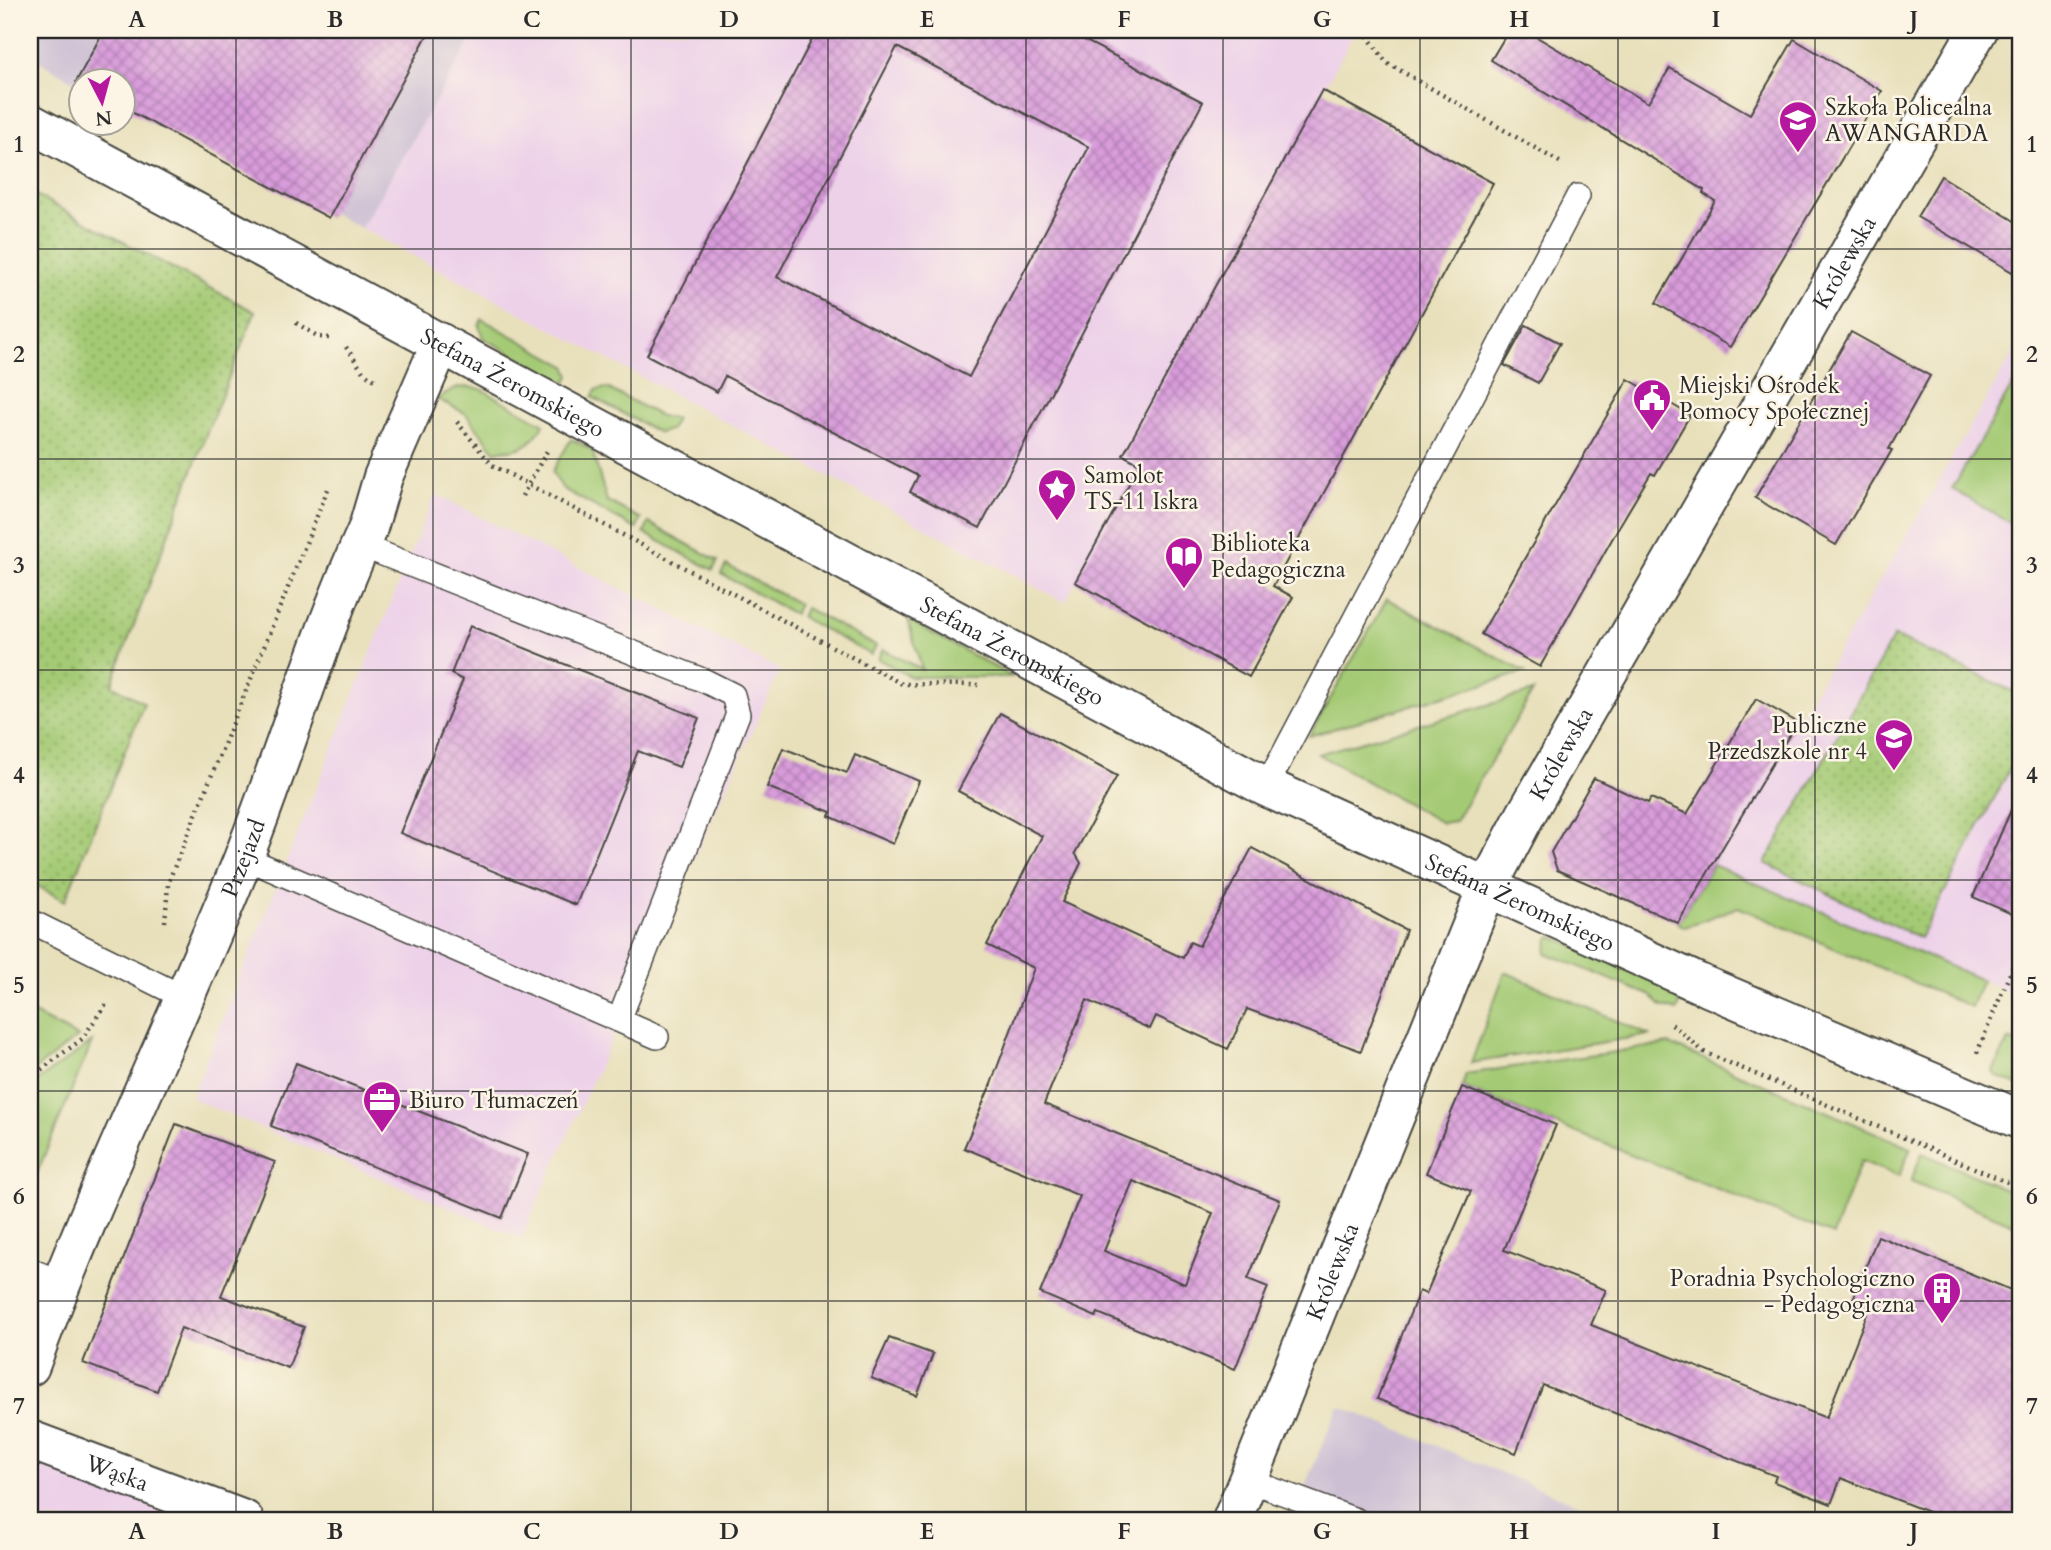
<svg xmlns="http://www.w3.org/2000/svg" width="2051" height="1550" viewBox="0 0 2051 1550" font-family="Cardo,serif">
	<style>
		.built { fill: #edd1e9 }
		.industrial { fill: #ccbfd4 }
		.green { fill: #a4ca74; stroke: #687a50; stroke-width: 2 }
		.park { fill: url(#park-dots); stroke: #687a50; stroke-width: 2 }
		.building { fill: url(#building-cross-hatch); fill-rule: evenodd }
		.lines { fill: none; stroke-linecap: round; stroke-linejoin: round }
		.service-casing { stroke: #474641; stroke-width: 26 }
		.minor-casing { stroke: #474641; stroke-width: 42 }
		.path { stroke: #474641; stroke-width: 4.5; stroke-dasharray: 2 5; stroke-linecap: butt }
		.service { stroke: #fff; stroke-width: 23 }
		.minor { stroke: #fff; stroke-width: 38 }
		.grid { fill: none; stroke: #2b2b2b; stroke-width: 2; stroke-opacity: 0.55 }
		.labels { text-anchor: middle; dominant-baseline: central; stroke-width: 5; stroke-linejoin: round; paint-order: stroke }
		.poi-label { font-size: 23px; fill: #2b2b2b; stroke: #fcf5e5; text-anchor: start }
		.street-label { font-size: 23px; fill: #2b2b2b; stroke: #fcf5e5 }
		.neatline { fill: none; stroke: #2b2b2b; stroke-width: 2.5 }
		.grid-label { font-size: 23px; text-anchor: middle; font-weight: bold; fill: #2b2b2b }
	</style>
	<defs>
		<pattern id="park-dots" width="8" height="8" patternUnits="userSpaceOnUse" patternTransform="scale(1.75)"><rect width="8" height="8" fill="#a4ca74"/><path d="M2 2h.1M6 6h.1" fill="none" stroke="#86a45f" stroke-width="1.8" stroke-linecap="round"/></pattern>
		<pattern id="building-cross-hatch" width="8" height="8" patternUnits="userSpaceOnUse" patternTransform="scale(1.75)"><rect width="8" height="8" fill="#d99cdb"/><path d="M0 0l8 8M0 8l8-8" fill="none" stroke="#b07fb2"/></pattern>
	</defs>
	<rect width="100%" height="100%" fill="#fcf5e5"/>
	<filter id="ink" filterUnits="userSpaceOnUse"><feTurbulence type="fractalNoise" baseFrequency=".0143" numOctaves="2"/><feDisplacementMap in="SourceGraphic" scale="14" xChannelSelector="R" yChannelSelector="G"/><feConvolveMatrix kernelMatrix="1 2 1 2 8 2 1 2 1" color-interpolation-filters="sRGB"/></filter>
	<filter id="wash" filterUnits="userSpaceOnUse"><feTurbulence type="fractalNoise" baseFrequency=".00686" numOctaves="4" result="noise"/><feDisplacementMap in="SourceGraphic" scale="28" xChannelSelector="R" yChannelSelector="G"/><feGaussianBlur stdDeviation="1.57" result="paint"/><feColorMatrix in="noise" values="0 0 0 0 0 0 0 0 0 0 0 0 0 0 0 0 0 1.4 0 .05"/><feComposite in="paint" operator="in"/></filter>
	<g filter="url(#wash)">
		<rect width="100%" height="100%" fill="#e8e0bb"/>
		<g class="built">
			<polygon points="477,30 1356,30 1123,454 1140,464 1065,602 361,228"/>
			<polygon points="2021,340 2021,997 1713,865"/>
			<polygon points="435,494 780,670 521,1238 191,1098"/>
			<polygon points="44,1459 201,1520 30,1520 30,1495"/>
		</g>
		<g class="industrial">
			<polygon points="30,30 477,30 361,228 123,106 122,80 80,80 80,85 30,56"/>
			<polygon points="1339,1406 1617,1520 1290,1520"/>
		</g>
		<g class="green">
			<polygon points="482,319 566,366 570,376 566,383 483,338 479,326"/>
			<polygon points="2021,371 2021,529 1952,489"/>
			<path d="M468 387 481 389 544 424C530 447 523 450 495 451L465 413 437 399 455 388Z"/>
			<polygon points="607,388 660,416 676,419 670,430 659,433 592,397 596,390"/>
			<polygon points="571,439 592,450 607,501 641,519 636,529 563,489 552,472"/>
			<polygon points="649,523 718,561 713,570 644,533"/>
			<polygon points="726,565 799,604 794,614 721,574"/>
			<polygon points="1387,599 1525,672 1309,736"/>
			<polygon points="805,608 806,608 876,646 871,655 801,617"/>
			<polygon points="908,620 1013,677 911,677 878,659 883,649 922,670"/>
			<polygon points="1533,692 1455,821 1442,823 1318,754"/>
			<polygon points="1713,865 1982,980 1971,1007 1738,907 1685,927 1678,923"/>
			<polygon points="1551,936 1675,988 1681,1001 1677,1011 1661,1006 1651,996 1546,953 1549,939"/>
			<polygon points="1505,972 1649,1035 1471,1063"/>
			<polygon points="30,1012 78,1037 30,1073"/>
			<polygon points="2009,1040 2021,1045 2021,1087 1995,1075 1993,1071"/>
			<polygon points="92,1042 37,1173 30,1170 30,1086"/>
			<polygon points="1669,1044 1911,1148 1899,1176 1861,1161 1833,1235 1462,1087 1466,1074"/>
			<polygon points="1922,1153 2021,1196 2021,1205 2013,1224 1911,1181"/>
		</g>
		<g class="park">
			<polygon points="30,192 255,312 202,445 115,675 112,685 144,703 65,901 30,882"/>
			<polygon points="1894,636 2021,695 2021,748 1920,938 1765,863"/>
		</g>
		<g id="blocks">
			<g class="building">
				<polygon points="104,30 430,30 329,218 122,107 122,80 80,80 80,85 76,82"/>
				<path d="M817 30H1065L1203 102 980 528 910 492 918 476 725 376 717 392 647 355ZM897 47 1089 147 969 377 777 277Z"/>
				<polygon points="1509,30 1525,30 1648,103 1670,68 1750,114 1794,39 1882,91 1730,347 1656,303 1715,201 1703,193 1704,190 1491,60"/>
				<polygon points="1322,90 1493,183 1273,586 1293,597 1249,677 1075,582 1140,464 1123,455"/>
				<polygon points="1941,176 2021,225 2021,277 1917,217"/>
				<polygon points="1526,325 1560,343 1538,383 1504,365"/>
				<polygon points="1851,332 1930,376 1889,449 1892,450 1836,545 1755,498"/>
				<polygon points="1628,379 1690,415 1655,475 1651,473 1620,525 1540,667 1481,634"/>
				<polygon points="470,626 699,718 679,767 638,751 576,905 400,833 463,680 451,674"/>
				<polygon points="1756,699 1797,722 1678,923 1557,870 1551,852 1594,778 1648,803 1651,798 1687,814"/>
				<path d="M1000 713 1117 776 1075 853 1081 863 1062 902 1183 958 1190 942 1199 946 1252 848 1406 930 1361 1051 1247 1009 1228 1049 1156 1016 1150 1029 1087 1000 1044 1104 1280 1200 1248 1279 1268 1287 1235 1369 1098 1313 1096 1317 1040 1293 1080 1196 964 1148 991 1084 1034 968 987 945 1042 836 958 791ZM1133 1181 1213 1213 1185 1284 1104 1251Z"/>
				<polygon points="783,748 847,773 855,755 919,781 893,844 829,816 831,812 767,787"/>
				<polygon points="2021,787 2021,918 1973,897"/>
				<polygon points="296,1063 528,1154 502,1218 271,1126"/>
				<polygon points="1462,1087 1556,1125 1504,1250 1606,1290 1591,1325 1826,1418 1867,1314 1850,1307 1878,1236 2021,1294 2021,1520 1949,1520 1841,1478 1831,1504 1774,1482 1776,1476 1543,1385 1516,1453 1377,1399 1419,1291 1426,1294 1471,1191 1426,1173"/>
				<polygon points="176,1124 275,1162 221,1296 304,1327 288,1368 181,1328 157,1391 83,1363"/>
				<polygon points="889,1338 933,1354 917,1396 871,1378"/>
			</g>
		</g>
	</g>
	<g filter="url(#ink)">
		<use href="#blocks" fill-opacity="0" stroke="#474641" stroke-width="2"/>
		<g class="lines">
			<defs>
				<g id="service">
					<polyline points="360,545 705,681 733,695 738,714 619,1020"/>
					<polyline points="1266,787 1578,196"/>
					<polyline points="243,857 657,1037"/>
					<polyline points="30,921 185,998"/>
					<polyline points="30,1270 60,1282"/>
					<polyline points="1247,1480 1356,1520"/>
				</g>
				<g id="minor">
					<path id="s1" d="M30 123 1266 787 1703 985 2021 1120"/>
					<path id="s2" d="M30 1366C92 1194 175 1029 243 859 286 750 319 635 368 528L383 477 441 343"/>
					<path id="s3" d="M30 1440 244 1520"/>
					<path id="s4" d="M1232 1520 1487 888 1525 816 1978 30"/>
				</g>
			</defs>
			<use href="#service" class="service-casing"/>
			<use href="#minor" class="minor-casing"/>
			<g class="path">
				<polyline points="1363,30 1387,63 1563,164"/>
				<polyline points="296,323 319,337 329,338"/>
				<polyline points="346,347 363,372 375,380"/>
				<polyline points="457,422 492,465 902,684 978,685"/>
				<polyline points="522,496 547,451"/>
				<polyline points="165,922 168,885 172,873 328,489"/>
				<polyline points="2010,974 2021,972"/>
				<polyline points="1672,1024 1704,1052 2021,1188"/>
				<polyline points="1977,1053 2021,947"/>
				<polyline points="30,1078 82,1039 108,1001"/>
			</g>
			<use href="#service" class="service"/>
			<use href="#minor" class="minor"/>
		</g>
	</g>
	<path class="grid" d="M236 30V1520M433 30V1520M631 30V1520M828 30V1520M1026 30V1520M1223 30V1520M1420 30V1520M1618 30V1520M1815 30V1520M30 249H2021M30 459H2021M30 670H2021M30 880H2021M30 1091H2021M30 1301H2021"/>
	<defs>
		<symbol id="university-pin" viewBox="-11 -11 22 30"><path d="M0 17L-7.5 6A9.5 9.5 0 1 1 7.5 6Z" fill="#b5179e" stroke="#fcf5e5"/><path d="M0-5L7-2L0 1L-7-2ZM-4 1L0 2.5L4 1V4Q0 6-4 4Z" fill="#fff"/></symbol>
		<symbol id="civic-pin" viewBox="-11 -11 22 30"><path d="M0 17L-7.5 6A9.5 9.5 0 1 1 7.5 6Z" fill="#b5179e" stroke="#fcf5e5"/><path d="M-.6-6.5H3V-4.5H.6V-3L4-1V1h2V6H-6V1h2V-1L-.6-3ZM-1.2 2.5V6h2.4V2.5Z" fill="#fff"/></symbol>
		<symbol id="sight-pin" viewBox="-11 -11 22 30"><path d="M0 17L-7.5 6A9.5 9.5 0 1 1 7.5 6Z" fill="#b5179e" stroke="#fcf5e5"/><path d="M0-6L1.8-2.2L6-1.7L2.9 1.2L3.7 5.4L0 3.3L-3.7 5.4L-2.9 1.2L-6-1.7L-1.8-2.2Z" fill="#fff"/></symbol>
		<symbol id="library-pin" viewBox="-11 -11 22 30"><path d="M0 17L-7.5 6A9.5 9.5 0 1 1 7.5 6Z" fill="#b5179e" stroke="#fcf5e5"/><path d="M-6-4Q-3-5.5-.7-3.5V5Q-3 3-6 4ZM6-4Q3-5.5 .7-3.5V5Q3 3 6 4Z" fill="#fff"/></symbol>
		<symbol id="school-pin" viewBox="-11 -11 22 30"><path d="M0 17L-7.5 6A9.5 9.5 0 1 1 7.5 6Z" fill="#b5179e" stroke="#fcf5e5"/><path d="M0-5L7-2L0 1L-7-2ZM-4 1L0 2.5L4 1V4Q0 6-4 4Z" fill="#fff"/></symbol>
		<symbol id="office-pin" viewBox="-11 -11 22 30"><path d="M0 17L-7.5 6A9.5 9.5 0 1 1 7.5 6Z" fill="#b5179e" stroke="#fcf5e5"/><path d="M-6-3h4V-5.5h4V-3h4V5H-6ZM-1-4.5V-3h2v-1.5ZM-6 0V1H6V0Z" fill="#fff"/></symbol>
		<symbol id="building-pin" viewBox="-11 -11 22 30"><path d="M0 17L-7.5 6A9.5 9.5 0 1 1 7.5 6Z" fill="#b5179e" stroke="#fcf5e5"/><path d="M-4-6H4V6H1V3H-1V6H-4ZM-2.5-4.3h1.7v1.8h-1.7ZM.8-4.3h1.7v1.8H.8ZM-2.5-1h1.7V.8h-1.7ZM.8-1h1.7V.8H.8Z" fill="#fff"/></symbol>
	</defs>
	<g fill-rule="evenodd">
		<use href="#university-pin" x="1776" y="98" width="44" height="60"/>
		<use href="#civic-pin" x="1630" y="376" width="44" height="60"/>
		<use href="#sight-pin" x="1035" y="466" width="44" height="60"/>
		<use href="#library-pin" x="1162" y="534" width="44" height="60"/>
		<use href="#school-pin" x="1872" y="716" width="44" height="60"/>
		<use href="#office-pin" x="360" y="1078" width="44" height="60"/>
		<use href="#building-pin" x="1920" y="1269" width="44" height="60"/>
	</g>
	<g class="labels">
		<g class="poi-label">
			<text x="1825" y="107">Szkoła Policealna<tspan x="1825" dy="26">AWANGARDA</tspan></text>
			<text x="1679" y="385">Miejski Ośrodek<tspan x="1679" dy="26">Pomocy Społecznej</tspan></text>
			<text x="1084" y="475">Samolot<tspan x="1084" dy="26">TS-11 Iskra</tspan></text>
			<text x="1211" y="543">Biblioteka<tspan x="1211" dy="26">Pedagogiczna</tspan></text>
			<text x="1867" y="725" text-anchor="end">Publiczne<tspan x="1867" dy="26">Przedszkole nr 4</tspan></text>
			<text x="409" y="1100">Biuro Tłumaczeń</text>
			<text x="1915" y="1278" text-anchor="end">Poradnia Psychologiczno<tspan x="1915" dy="26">- Pedagogiczna</tspan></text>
		</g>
		<g class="street-label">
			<text stroke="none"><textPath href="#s4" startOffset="1402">Królewska</textPath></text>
			<text stroke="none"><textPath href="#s1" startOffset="548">Stefana Żeromskiego</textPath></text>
			<text stroke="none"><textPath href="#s1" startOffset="1115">Stefana Żeromskiego</textPath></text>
			<text stroke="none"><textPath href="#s4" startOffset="835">Królewska</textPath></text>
			<text stroke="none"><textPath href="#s2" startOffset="551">Przejazd</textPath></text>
			<text stroke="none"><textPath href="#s1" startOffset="1682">Stefana Żeromskiego</textPath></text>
			<text stroke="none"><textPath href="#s4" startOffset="268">Królewska</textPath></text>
			<text stroke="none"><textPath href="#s3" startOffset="93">Wąska</textPath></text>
		</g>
	</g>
	<rect width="2051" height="1550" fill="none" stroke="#fcf5e5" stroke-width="77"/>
	<g transform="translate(102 102) rotate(174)"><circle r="33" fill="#fcf5e5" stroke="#a8a49b" stroke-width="2"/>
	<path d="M0-5L12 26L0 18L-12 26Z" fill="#b5179e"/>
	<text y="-10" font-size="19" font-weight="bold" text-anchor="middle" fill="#2b2b2b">N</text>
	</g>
	<rect x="38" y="38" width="1974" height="1474" class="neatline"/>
	<g class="grid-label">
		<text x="137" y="27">A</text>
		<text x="335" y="27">B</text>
		<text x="532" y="27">C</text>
		<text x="729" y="27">D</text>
		<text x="927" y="27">E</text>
		<text x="1124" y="27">F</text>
		<text x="1322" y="27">G</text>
		<text x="1519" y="27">H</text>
		<text x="1716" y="27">I</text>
		<text x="1914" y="27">J</text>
		<text x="19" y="152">1</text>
		<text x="2032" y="152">1</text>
		<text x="19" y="362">2</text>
		<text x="2032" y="362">2</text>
		<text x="19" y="573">3</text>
		<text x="2032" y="573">3</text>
		<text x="19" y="783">4</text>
		<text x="2032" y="783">4</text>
		<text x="19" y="993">5</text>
		<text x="2032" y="993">5</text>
		<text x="19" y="1204">6</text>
		<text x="2032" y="1204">6</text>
		<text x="19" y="1414">7</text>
		<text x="2032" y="1414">7</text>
		<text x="137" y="1539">A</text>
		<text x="335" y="1539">B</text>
		<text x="532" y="1539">C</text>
		<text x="729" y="1539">D</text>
		<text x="927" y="1539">E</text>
		<text x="1124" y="1539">F</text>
		<text x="1322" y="1539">G</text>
		<text x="1519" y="1539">H</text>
		<text x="1716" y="1539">I</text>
		<text x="1914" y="1539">J</text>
	</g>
</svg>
